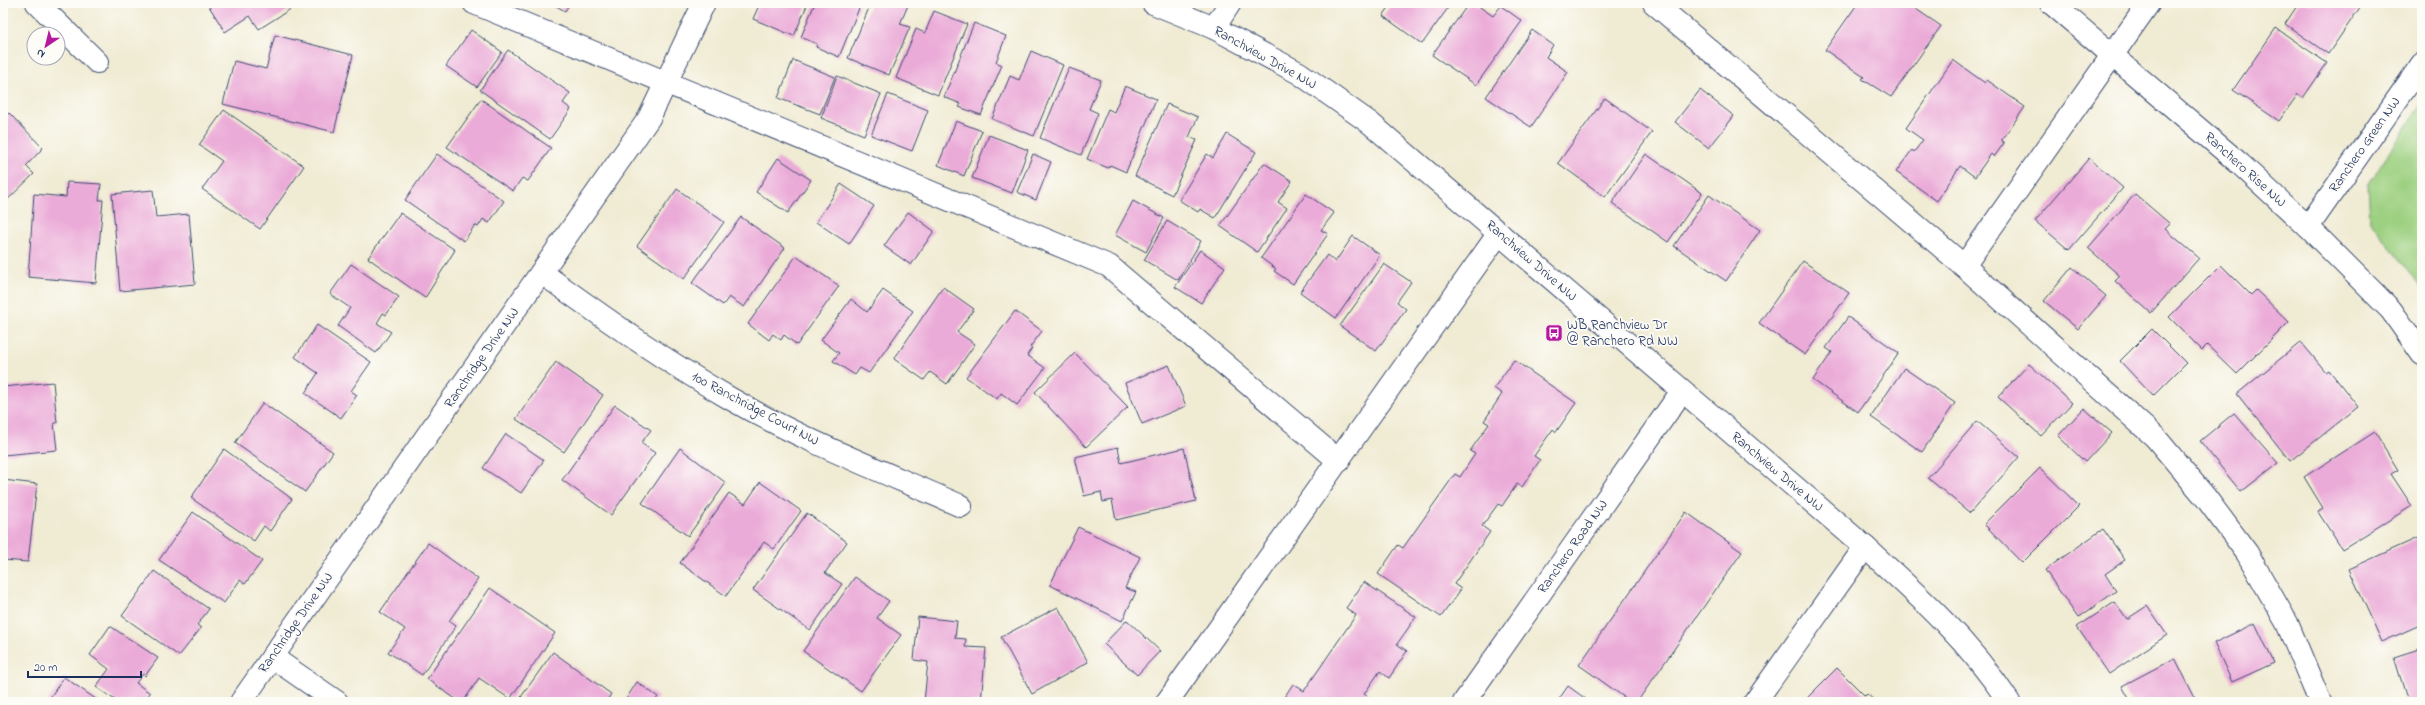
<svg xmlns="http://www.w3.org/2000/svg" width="2425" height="705" viewBox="0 0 2425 705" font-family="'Indie Flower',sans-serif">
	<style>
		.green { fill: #9dd080; stroke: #5c806f }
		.building { fill: #ebabd8 }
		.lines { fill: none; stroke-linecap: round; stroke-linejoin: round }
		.minor-casing { stroke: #3b4b70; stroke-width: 24 }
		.minor { stroke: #fff; stroke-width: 22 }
		.labels { text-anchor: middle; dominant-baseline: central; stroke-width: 3.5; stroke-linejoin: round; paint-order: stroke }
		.street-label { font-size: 14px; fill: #1b2f5e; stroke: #fdfcf7 }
		.poi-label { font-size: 14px; fill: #1b2f5e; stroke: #fdfcf7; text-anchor: start }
	</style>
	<rect width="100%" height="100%" fill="#fdfcf7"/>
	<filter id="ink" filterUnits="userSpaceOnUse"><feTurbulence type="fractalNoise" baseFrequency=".025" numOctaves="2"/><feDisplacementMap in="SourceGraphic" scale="8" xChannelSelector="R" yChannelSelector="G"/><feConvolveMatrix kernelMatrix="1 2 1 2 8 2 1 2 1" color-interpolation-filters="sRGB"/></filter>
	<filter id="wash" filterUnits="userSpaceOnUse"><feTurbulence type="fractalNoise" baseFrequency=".012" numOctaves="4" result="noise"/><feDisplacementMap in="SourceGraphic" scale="16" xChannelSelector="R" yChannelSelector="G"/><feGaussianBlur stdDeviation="0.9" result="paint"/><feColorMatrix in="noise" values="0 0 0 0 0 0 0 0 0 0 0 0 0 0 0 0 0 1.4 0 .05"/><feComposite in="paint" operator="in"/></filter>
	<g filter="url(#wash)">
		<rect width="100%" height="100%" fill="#f0ebd3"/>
		<polygon class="green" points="2422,103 2422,287 2370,221 2368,185"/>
		<g id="blocks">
			<g class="building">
				<polygon points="207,3 300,3 259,29 250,16 225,32"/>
				<polygon points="551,3 570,3 565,11"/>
				<polygon points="760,3 808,3 794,36 753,19"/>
				<polygon points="815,3 855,3 860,6 839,57 816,47 817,44 801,37"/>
				<polygon points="871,3 909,3 900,24 910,27 889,75 848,58"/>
				<polygon points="1392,3 1441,3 1448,8 1422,44 1383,16"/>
				<polygon points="1469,3 1474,3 1493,16 1501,6 1522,21 1476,85 1432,55"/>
				<polygon points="1858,3 1907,3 1941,26 1891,97 1862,79 1864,77 1825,50"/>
				<polygon points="2299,3 2363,3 2328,54 2285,24"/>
				<polygon points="934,11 967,24 938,95 896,78 916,29 925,33"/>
				<polygon points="974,23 1006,36 996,62 1002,65 981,115 959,107 961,104 944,97"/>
				<polygon points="2276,28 2327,63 2303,98 2298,94 2279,121 2233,90"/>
				<polygon points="471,30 502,52 477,87 446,66"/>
				<polygon points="1532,30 1553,45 1546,57 1568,72 1531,127 1486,97"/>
				<polygon points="275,35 353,55 334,132 223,104 234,61 266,69"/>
				<polygon points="508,50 570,93 563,103 571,109 550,139 480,90"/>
				<polygon points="1031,51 1063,65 1034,136 992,119 1010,76 1019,80"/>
				<polygon points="793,60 835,77 820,114 778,98"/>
				<polygon points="1953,60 1985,83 1987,80 2025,107 2001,141 2004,143 1994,157 1991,154 1975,177 1960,166 1937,201 1896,172 1912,150 1914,152 1923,140 1906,128"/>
				<polygon points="1069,68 1101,80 1089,109 1098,113 1081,155 1040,138"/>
				<polygon points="837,76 881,94 864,135 821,118"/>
				<polygon points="1125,86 1156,99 1126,172 1110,165 1108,168 1087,159 1108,109 1114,112"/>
				<polygon points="1700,90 1734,116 1709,148 1675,122"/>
				<polygon points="888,94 928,110 912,151 871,135"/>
				<polygon points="1605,98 1652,132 1605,197 1558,163"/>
				<polygon points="481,99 551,148 528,181 522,178 513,191 447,147"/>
				<polygon points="1167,104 1198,117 1189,137 1197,140 1172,195 1135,176"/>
				<polygon points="224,110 304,166 260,229 202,189 222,161 199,145"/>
				<polygon points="9,113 43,148 26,166 34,174 3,204 3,119"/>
				<polygon points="956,121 982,131 964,176 938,165"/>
				<polygon points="1227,134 1256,152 1215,218 1200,209 1198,212 1179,200 1207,154 1213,158"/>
				<polygon points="989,135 1028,150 1012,193 972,178"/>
				<polygon points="437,154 504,201 489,223 483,219 478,227 475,225 464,241 405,200"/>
				<polygon points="1033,154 1051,162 1036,200 1017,192"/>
				<polygon points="1646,154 1702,193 1668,242 1612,203"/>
				<polygon points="778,158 811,180 788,213 756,192"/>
				<polygon points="2089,158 2123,188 2069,250 2035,221"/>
				<polygon points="1264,163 1292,181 1278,202 1287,208 1257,252 1220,226"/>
				<polygon points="67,182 101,184 99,200 103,200 96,283 28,277 34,194 66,197"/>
				<polygon points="841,184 874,206 849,244 816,222"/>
				<polygon points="677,189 724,222 684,279 637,246"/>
				<polygon points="153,190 156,217 189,214 195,284 120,291 112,194"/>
				<polygon points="1306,194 1334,213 1321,230 1328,234 1293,284 1274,271 1276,269 1261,258"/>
				<polygon points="2135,194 2170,224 2165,229 2199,258 2151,313 2115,281 2120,276 2088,248"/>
				<polygon points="1709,195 1760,230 1726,281 1674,246"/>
				<polygon points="1133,201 1164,218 1146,252 1115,235"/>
				<polygon points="908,212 934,231 911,265 884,246"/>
				<polygon points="400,213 455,250 425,298 368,258"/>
				<polygon points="741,217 785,248 744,307 729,297 723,305 692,283"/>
				<polygon points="1167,221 1201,241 1178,280 1144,260"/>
				<polygon points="1353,236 1380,255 1336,318 1300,292 1327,255 1335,262"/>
				<polygon points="1200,250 1225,267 1201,303 1175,287"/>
				<polygon points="796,256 839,286 797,345 784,335 781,340 773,334 769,340 748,324"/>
				<polygon points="1803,261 1849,293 1805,355 1759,323"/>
				<polygon points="351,264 399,297 386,315 383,313 377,323 391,332 376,353 338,326 350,308 330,294"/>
				<polygon points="1384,264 1411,282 1397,302 1406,309 1376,351 1340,326"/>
				<polygon points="2221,265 2251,295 2256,290 2289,322 2237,374 2207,345 2202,350 2169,317"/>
				<polygon points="2072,267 2106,296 2078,329 2044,301"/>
				<polygon points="943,287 974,309 957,332 975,344 947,384 930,372 924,380 894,359"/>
				<polygon points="883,290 913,311 869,373 860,368 855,375 833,361 839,353 821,340 851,299 867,312"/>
				<polygon points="1015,311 1042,331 1030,347 1032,348 1027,355 1045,368 1017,405 1001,393 997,399 966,377"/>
				<polygon points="1848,317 1899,353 1858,412 1813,380 1832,352 1826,348"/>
				<polygon points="317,325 371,362 351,391 357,395 341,418 305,393 318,373 295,357"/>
				<polygon points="2152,329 2186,363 2153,396 2120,361"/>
				<polygon points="2301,342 2326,372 2329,370 2358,407 2290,461 2237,394"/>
				<polygon points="1075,353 1128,407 1086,447 1035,392"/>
				<polygon points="1514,360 1576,403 1556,432 1553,429 1534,456 1540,460 1522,487 1517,484 1502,506 1498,504 1482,526 1490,532 1454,584 1461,589 1441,617 1378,574 1398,545 1403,548 1455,474 1460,477 1475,454 1470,451 1489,424 1484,421 1502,394 1494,388"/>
				<polygon points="556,362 603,395 564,452 516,419"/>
				<polygon points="2029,364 2072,403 2041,436 1998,397"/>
				<polygon points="1169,365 1186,406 1142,424 1125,383"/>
				<polygon points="1904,368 1955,403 1922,452 1871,417"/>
				<polygon points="53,382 57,423 54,423 57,450 3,455 3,387"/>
				<polygon points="263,403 333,452 305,492 235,443"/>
				<polygon points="615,405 651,430 641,443 655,453 611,515 562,480"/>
				<polygon points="2084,408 2112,433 2085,462 2058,436"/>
				<polygon points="2234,413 2278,463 2241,492 2200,441"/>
				<polygon points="1977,421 2019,457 1970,513 1928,478"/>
				<polygon points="2375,432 2398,470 2391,474 2412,506 2342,549 2318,512 2323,508 2304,477"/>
				<polygon points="506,434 544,460 521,493 483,468"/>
				<polygon points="1118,447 1121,463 1184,448 1196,501 1116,520 1112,500 1103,502 1101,492 1084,496 1075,457"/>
				<polygon points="680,448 726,483 688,536 642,503"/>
				<polygon points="224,449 292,499 270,531 264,526 254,541 191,498"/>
				<polygon points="2040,468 2079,506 2022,563 1984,524"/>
				<polygon points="3,480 37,484 28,562 3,560"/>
				<polygon points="760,482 801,511 774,549 764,542 726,596 680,563 729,493 745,504"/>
				<polygon points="193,512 262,561 245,584 240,580 224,603 159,560"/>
				<polygon points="1686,512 1742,552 1637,702 1631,702 1579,665"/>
				<polygon points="807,513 847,542 825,573 842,584 810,630 753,590"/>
				<polygon points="1078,527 1140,557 1125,588 1136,592 1122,621 1050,585"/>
				<polygon points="2103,529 2125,560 2105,574 2116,591 2078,618 2045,570"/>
				<polygon points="2422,536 2422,624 2382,642 2349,569"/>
				<polygon points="428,543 478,579 449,621 456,626 422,675 388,652 405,629 380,612"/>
				<polygon points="154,571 209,609 197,625 201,628 179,656 122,616"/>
				<polygon points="855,577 889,601 877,618 901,635 861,691 803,651"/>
				<polygon points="1364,582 1416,617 1397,644 1407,651 1389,678 1380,671 1364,694 1373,700 1371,702 1281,702 1293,684 1304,691 1356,615 1346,608"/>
				<polygon points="490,588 555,633 510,699 479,678 463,702 460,702 427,679"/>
				<polygon points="2115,602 2127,619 2147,606 2167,635 2109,674 2077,627"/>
				<polygon points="1058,607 1088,662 1032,694 1001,637"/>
				<polygon points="918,617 957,621 955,638 966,639 965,647 986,648 981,702 924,702 928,662 914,660"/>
				<polygon points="1127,620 1160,651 1137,675 1104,644"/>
				<polygon points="2255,623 2274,663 2232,682 2214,643"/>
				<polygon points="110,626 158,658 145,676 143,674 136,683 150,693 144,702 118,702 96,687 109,669 90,655"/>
				<polygon points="2422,648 2422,702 2408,702 2394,657"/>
				<polygon points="553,652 611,694 606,702 528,702 521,697"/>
				<polygon points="2175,658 2197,702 2131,702 2122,686"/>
				<polygon points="1837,668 1865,696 1867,694 1876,702 1803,702"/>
				<polygon points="64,677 100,702 47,702"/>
				<polygon points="637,682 658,697 654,702 624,702"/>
				<polygon points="1568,686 1590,702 1557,702"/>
			</g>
		</g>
	</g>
	<g filter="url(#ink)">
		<use href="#blocks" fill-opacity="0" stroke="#3b4b70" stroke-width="1"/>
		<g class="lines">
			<defs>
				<g id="minor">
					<polyline points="37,3 97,62"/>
					<polyline points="474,3 1109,266 1339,461"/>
					<path d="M1153 3 1214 28 1299 73 1370 123 1865 547C1919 596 1969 641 2009 702"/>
					<polyline points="1654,3 1964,266 2155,437 2206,498 2247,553 2287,623 2320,702"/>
					<polyline points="2051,3 2240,164 2308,227 2391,310 2422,354"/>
					<polyline points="1214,28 1230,3"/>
					<polyline points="2308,227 2422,64"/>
					<polyline points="1964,266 2149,3"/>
					<path d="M542 273C604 318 665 361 731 399 804 441 884 472 961 506"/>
					<polyline points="272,657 337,702"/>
					<polyline points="241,702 649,118 704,3"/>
					<polyline points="1167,702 1499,233"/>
					<polyline points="1464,702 1682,391"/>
					<polyline points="1755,702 1865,547"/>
				</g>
			</defs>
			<use href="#minor" class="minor-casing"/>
			<use href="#minor" class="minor"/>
		</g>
	</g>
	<defs>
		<symbol id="bus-square" viewBox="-11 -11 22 22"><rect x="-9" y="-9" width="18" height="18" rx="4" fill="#b5179e" stroke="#fdfcf7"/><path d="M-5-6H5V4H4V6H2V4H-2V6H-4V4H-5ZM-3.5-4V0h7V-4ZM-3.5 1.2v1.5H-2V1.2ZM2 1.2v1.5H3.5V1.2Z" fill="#fff"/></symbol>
	</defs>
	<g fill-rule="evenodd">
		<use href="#bus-square" x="1544" y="323" width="20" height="20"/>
	</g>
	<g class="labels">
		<g class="street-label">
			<text transform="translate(1265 58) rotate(29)">Ranchview Drive NW</text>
			<text transform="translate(2365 145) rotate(-55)">Ranchero Green NW</text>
			<text transform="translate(2245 170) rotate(42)">Ranchero Rise NW</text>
			<text transform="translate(1531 261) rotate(41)">Ranchview Drive NW</text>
			<text transform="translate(482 358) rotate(-55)">Ranchridge Drive NW</text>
			<text transform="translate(755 409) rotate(28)">100 Ranchridge Court NW</text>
			<text transform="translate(1777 472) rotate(40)">Ranchview Drive NW</text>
			<text transform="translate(1573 547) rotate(-55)">Ranchero Road NW</text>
			<text transform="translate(296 623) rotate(-55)">Ranchridge Drive NW</text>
		</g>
		<g class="poi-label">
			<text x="1567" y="325">WB Ranchview Dr<tspan x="1567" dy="16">@ Ranchero Rd NW</tspan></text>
		</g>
	</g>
	<rect width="2425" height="705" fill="none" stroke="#fdfcf7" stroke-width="16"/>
	<g transform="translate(46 46) rotate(215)"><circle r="19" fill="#fdfcf7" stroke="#a3aaba"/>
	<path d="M0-3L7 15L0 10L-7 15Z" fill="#b5179e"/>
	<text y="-6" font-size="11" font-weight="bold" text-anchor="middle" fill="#1b2f5e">N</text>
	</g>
	<path d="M28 671v6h113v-6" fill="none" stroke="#1b2f5e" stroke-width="2"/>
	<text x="34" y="671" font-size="12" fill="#1b2f5e" stroke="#fdfcf7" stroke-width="3" paint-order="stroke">20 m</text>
</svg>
